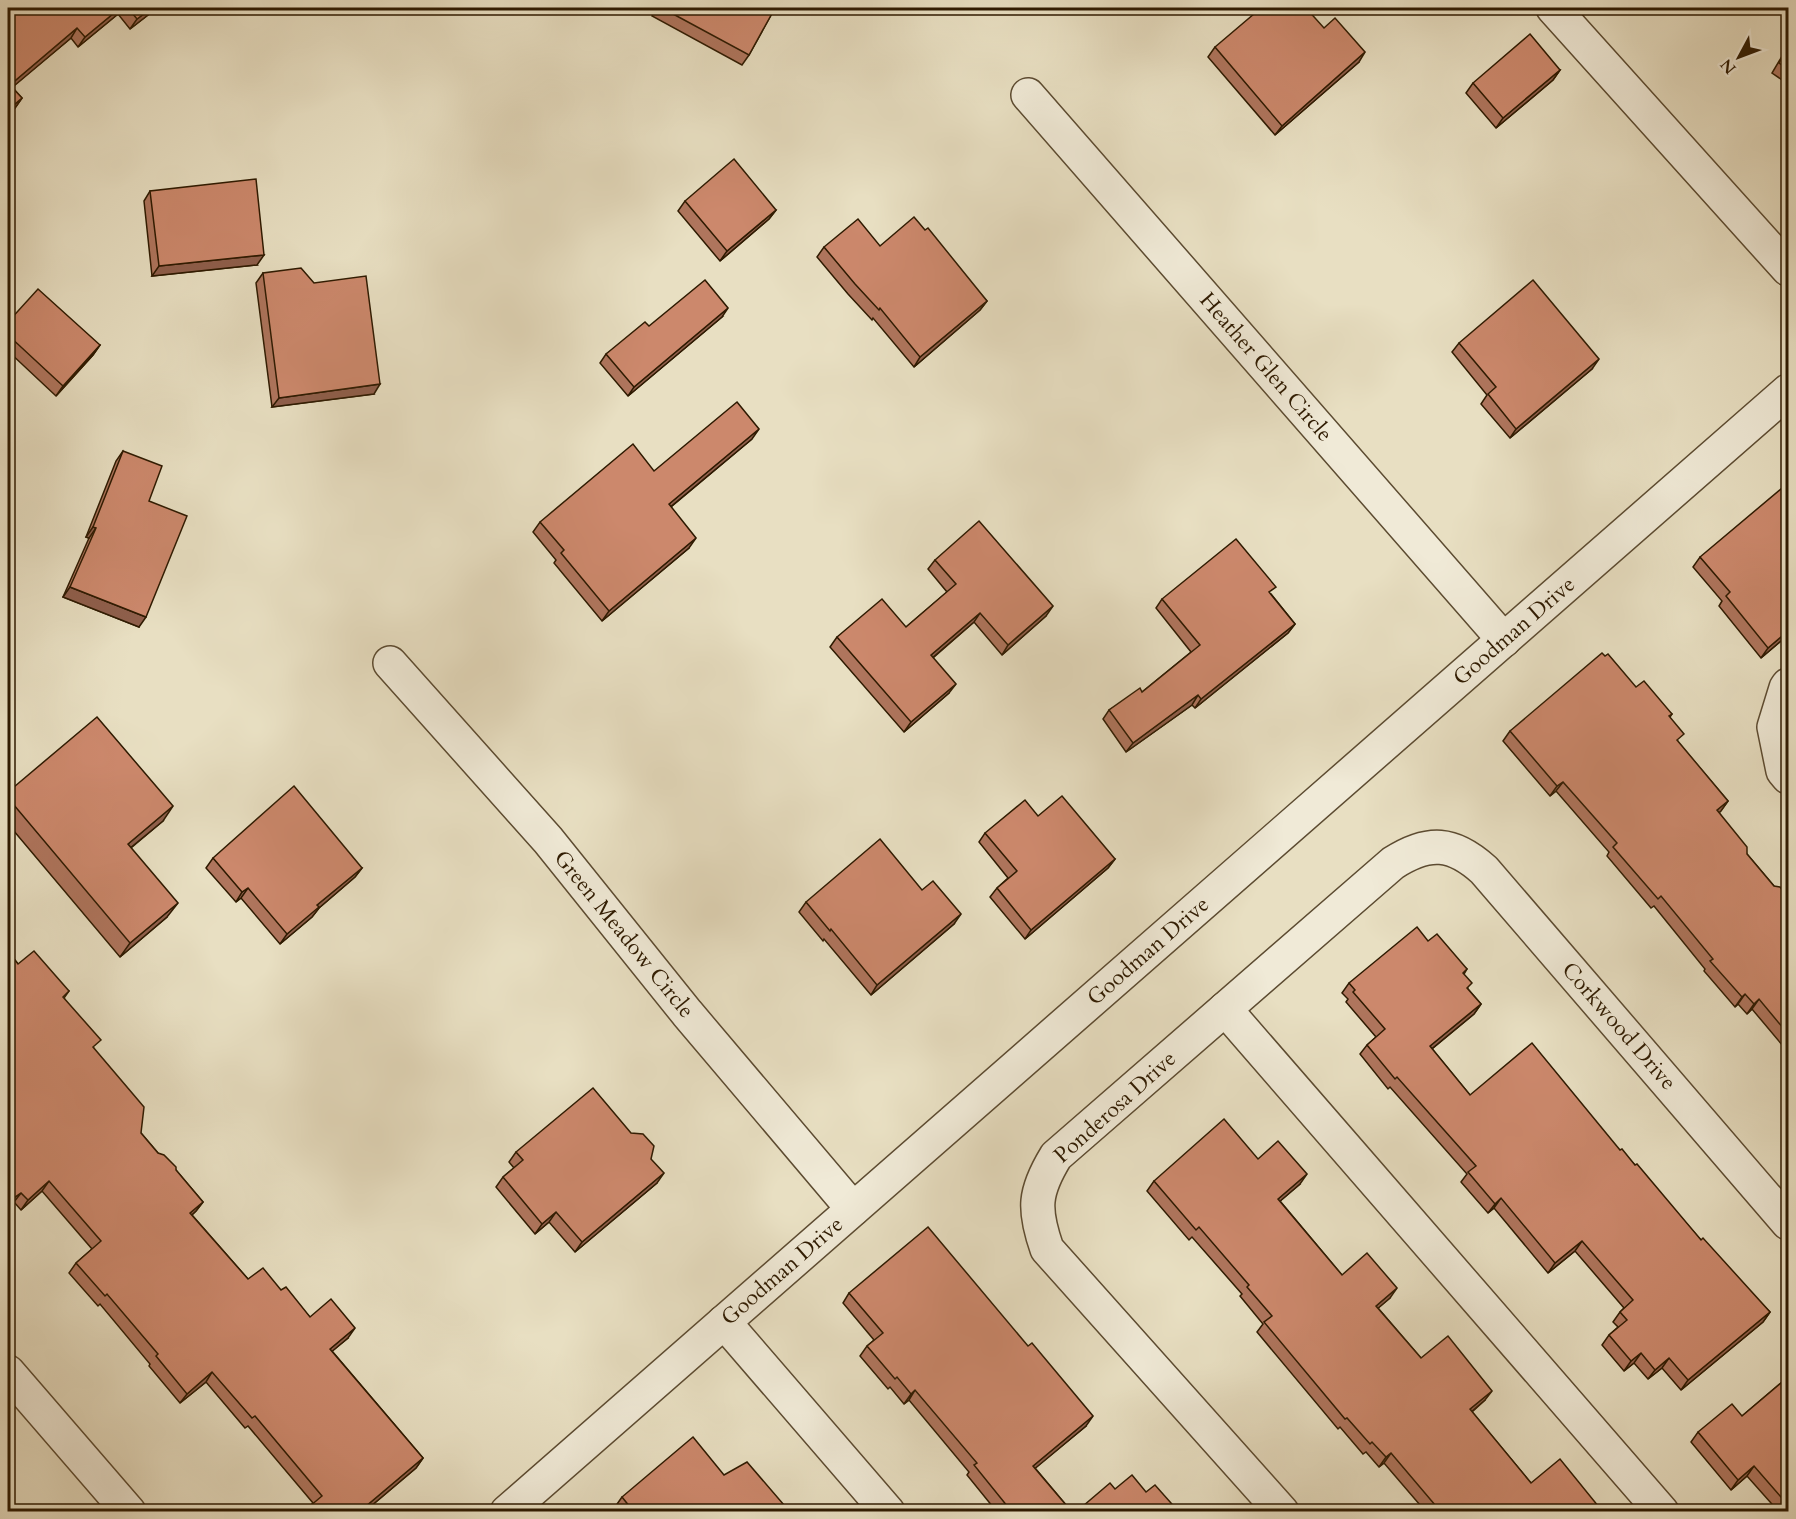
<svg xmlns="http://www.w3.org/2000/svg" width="1796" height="1519" viewBox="0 0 1796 1519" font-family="Cardo,serif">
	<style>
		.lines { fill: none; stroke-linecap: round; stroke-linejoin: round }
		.minor-casing { stroke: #5c4b31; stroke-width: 36 }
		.minor { stroke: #f0ead7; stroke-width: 33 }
		.wall { fill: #af755d; stroke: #2e1a01; stroke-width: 1.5 }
		.shaded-wall { fill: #8f5f4c; stroke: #2e1a01; stroke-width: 1.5 }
		.building { fill: #cc886c; stroke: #2e1a01; stroke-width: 1.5 }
		.labels { text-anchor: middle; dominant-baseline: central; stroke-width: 6; stroke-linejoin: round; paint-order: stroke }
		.street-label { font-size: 22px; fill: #2e1a01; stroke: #f0ead7 }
	</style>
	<rect width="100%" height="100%" fill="#e8dfc2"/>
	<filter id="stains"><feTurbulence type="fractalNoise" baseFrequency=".00333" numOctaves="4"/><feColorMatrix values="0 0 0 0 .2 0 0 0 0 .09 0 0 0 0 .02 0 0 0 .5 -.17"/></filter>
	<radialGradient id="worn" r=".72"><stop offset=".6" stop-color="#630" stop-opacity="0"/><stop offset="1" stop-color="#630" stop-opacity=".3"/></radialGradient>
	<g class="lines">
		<defs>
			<g id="minor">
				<polyline points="1553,8 1788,269"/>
				<polyline points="1028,95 1504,640"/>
				<polyline points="390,663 548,840 687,1013 853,1209"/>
				<polyline points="1788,685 1786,688 1774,727 1783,771 1788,777"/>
				<polyline points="1225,1009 1662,1512"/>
				<polyline points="724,1322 888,1512"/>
				<polyline points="8,1372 129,1512"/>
				<polyline points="507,1512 1788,391"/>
				<path d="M1282 1512 1047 1249C1033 1209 1034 1192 1056 1156L1393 863C1429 840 1453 842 1484 870L1788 1223"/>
			</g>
		</defs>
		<use href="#minor" class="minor-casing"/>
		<use href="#minor" class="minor"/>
	</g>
	<g class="wall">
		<polygon points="8,8 157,8 130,29 118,14 78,47 71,38 12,87 22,98 15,108 8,114"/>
		<polygon points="656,8 775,8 749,55 742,65 652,16"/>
		<polygon points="1324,28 1359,62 1275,135 1208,57 1215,47"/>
		<polygon points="1788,46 1788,84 1772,73"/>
		<polygon points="1560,70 1553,80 1496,128 1466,93 1473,83"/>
		<polygon points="150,191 257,265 152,276 144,201"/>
		<polygon points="685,201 776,210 769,219 720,261 678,211"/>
		<polygon points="925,230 987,301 980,310 914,367 873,318 872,320 848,294 817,257 824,247 880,246"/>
		<polygon points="263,273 374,394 272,407 256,283"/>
		<polygon points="722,317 628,396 600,363 606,354 649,326"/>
		<polygon points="8,322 100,345 93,355 56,396 8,351"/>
		<polygon points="1459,343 1592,369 1510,438 1481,404 1487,395 1452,352"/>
		<polygon points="752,439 671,507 689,548 602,621 554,563 556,560 533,532 540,522 654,471"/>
		<polygon points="123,451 149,501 139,627 63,597 89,538 86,537 116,461"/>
		<polygon points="1700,557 1788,635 1761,658 1719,606 1722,601 1693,567"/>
		<polygon points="935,560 1046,616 1002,655 974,622 933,658 949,693 904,732 830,647 837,637 906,627 947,592 928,569"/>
		<polygon points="1271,594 1295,624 1288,633 1195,708 1192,705 1126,752 1103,719 1109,710 1142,692 1191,652 1156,608 1162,599"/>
		<polygon points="1636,687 1672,714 1670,717 1678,742 1728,801 1719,813 1747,854 1774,886 1788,897 1788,1052 1752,1009 1747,1014 1738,1004 1735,1007 1704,971 1705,969 1654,906 1651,908 1607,856 1609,852 1556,791 1550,796 1503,741 1510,731"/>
		<polygon points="8,792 163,821 131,848 167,917 120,957 8,824"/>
		<polygon points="985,833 1115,859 1108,868 1025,939 990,897 997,888 1008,878 979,842"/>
		<polygon points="213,858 362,868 355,877 319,908 312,917 280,944 241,898 236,902 206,868"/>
		<polygon points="806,902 954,924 871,995 824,939 823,941 799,912"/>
		<polygon points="1428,941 1467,969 1464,974 1468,989 1481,1004 1474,1014 1432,1049 1470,1095 1620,1150 1635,1165 1701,1240 1770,1312 1763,1322 1681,1390 1662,1368 1648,1379 1634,1363 1624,1371 1602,1345 1609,1335 1618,1327 1613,1322 1620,1312 1624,1308 1575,1251 1548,1273 1494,1208 1488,1213 1461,1182 1467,1174 1390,1087 1388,1089 1360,1054 1367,1045 1376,1037 1346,1002 1348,999 1342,993 1349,983"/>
		<polygon points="8,951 18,964 69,991 64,998 95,1050 141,1133 158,1153 176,1170 203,1202 196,1211 192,1215 248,1279 281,1290 310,1317 348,1338 332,1351 423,1458 416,1468 364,1512 303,1512 313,1503 248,1426 245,1428 206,1382 180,1403 149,1366 150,1364 100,1304 98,1306 69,1273 76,1263 92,1249 42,1191 21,1210 14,1202 8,1207"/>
		<polygon points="516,1152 651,1159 657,1183 575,1252 549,1222 535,1234 496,1187 503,1177 514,1168 509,1162"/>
		<polygon points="1258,1159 1300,1184 1280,1201 1342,1275 1390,1298 1378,1308 1421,1358 1485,1400 1472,1412 1531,1483 1603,1512 1426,1512 1384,1463 1379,1467 1366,1452 1363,1454 1340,1427 1338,1429 1257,1332 1263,1324 1240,1296 1242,1294 1192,1237 1189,1240 1147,1191 1154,1181"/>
		<polygon points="849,1293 1086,1426 1035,1468 1072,1512 997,1512 967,1475 969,1472 909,1400 904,1404 890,1387 888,1389 860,1356 867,1346 874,1340 843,1303"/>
		<polygon points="1788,1377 1788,1512 1779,1512 1747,1476 1731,1490 1691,1442 1698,1432 1742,1416"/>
		<polygon points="724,1475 790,1512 619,1512 615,1507 622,1497"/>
	</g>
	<g class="shaded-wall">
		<polygon points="120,8 122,8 118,14 78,47 85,37"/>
		<polygon points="152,8 157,8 130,29 137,19"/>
		<polygon points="77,28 71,38 8,91 10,85"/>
		<polygon points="1365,52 1359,62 1275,135 1282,126"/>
		<polygon points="1560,70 1553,80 1496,128 1503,118"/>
		<polygon points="22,98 15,108 8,114 8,110"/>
		<polygon points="776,210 769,219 720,261 727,251"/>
		<polygon points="264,255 257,265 152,276 159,266"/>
		<polygon points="987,301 980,310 914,367 920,357"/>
		<polygon points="728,308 722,317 628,396 634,387"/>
		<polygon points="100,345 93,355 56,396 63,386"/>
		<polygon points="1599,359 1592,369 1510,438 1516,429"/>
		<polygon points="380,384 374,394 272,407 279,398"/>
		<polygon points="759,429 752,439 662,514 669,504"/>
		<polygon points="93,527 96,528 89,538 86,537"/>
		<polygon points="696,538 689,548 602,621 609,611"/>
		<polygon points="70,587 146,617 139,627 63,597"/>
		<polygon points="1053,606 1046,616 1002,655 1008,645"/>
		<polygon points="980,613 974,622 924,665 931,655"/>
		<polygon points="1295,624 1288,633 1195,708 1201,699"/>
		<polygon points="1788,631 1788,635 1761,658 1768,648"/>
		<polygon points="956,684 949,693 904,732 911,722"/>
		<polygon points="1198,695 1192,705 1126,752 1133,743"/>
		<polygon points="1563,782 1556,791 1550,796 1557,786"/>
		<polygon points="1728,801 1721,811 1710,820 1717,810"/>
		<polygon points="173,806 163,821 118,858 128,844"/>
		<polygon points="1115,859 1108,868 1025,939 1031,930"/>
		<polygon points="362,868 355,877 319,908 312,917 280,944 287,934 317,905"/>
		<polygon points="248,888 241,898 236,902 242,892"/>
		<polygon points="178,903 167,917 120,957 130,943"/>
		<polygon points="961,914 954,924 871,995 877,985"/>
		<polygon points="1745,994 1738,1004 1735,1007 1742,997"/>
		<polygon points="1759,999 1752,1009 1747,1014 1754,1004"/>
		<polygon points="1481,1004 1474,1014 1423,1056 1430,1046"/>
		<polygon points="664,1173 657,1183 575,1252 582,1242"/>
		<polygon points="1307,1174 1300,1184 1271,1209 1278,1199"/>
		<polygon points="49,1181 42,1191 21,1210 28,1200"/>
		<polygon points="21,1193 14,1202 8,1207 15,1197"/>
		<polygon points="1501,1198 1494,1208 1488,1213 1495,1204"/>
		<polygon points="203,1202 196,1211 183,1223 190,1213"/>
		<polygon points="556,1212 549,1222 535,1234 542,1224"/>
		<polygon points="1582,1241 1575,1251 1548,1273 1555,1263"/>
		<polygon points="1397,1288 1390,1298 1369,1316 1376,1306"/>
		<polygon points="1770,1312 1763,1322 1681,1390 1688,1380"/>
		<polygon points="355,1328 348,1338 323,1359 330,1349"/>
		<polygon points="1641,1353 1634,1363 1624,1371 1631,1361"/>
		<polygon points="1669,1358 1662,1368 1648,1379 1655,1370"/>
		<polygon points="212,1372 206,1382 180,1403 187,1394"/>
		<polygon points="915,1390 909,1400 904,1404 911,1394"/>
		<polygon points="1492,1391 1485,1400 1463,1419 1470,1409"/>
		<polygon points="1093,1416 1086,1426 1026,1476 1033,1466"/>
		<polygon points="1391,1453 1384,1463 1379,1467 1386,1457"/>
		<polygon points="423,1458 416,1468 364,1512 359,1512"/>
		<polygon points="1754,1466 1747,1476 1731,1490 1738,1480"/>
	</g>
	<g class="building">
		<polygon points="8,8 120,8 85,37 77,28 10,85 22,98 8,110"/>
		<polygon points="128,8 152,8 137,19"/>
		<polygon points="662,8 775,8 749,55"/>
		<polygon points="1261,8 1306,8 1324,28 1335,18 1365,52 1282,126 1215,47"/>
		<polygon points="1530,34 1560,70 1503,118 1473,83"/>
		<polygon points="1788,47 1788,69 1779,63"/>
		<polygon points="734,159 776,210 727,251 685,201"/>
		<polygon points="256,179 264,255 159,266 150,191"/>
		<polygon points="914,217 925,230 928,228 987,301 920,357 880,308 879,310 855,284 824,247 858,219 880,246"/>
		<polygon points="301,268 314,283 366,276 380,384 279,398 263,273"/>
		<polygon points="705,280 728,308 634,387 606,354 645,322 649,326"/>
		<polygon points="1533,280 1599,359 1516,429 1488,394 1496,387 1459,343"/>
		<polygon points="38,289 100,345 63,386 8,335 8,322"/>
		<polygon points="737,402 759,429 669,504 696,538 609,611 561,553 564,550 540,522 633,444 654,471"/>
		<polygon points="123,451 162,466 149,501 187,516 146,617 70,587 96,528 93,527"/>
		<polygon points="1788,483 1788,631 1768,648 1726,596 1730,592 1700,557"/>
		<polygon points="979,521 1053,606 1008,645 980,613 931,655 956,684 911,722 837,637 882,599 906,627 956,584 935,560"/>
		<polygon points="1236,539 1276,587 1269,592 1295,624 1201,699 1198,695 1133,743 1109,710 1140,688 1142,692 1200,645 1162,599"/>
		<polygon points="1602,653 1605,656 1608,654 1636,687 1644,681 1672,714 1669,716 1684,734 1677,740 1728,801 1717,810 1747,847 1747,854 1774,886 1780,887 1788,897 1788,1034 1759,999 1754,1004 1745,994 1742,997 1710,961 1713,959 1661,896 1658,899 1613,847 1617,843 1563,782 1557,786 1510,731"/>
		<polygon points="97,717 173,806 128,844 178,903 130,943 8,798 8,792"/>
		<polygon points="294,786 362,868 317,905 319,907 287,934 248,888 242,892 213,858"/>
		<polygon points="1062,796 1115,859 1031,930 997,888 1017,871 985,833 1025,800 1038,816"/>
		<polygon points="880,839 922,890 933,881 961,914 877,985 831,929 830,931 806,902"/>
		<polygon points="1417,927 1428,941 1437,934 1467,969 1463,973 1472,983 1467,988 1481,1004 1430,1046 1470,1095 1532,1043 1620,1150 1622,1149 1635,1165 1637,1164 1701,1240 1703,1238 1770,1312 1688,1380 1669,1358 1655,1370 1641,1353 1631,1361 1609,1335 1627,1320 1620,1312 1633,1300 1582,1241 1555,1263 1501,1198 1495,1204 1468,1172 1476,1166 1397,1077 1395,1079 1367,1045 1385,1029 1353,992 1355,990 1349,983"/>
		<polygon points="8,951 18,964 34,951 69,991 63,997 101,1040 93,1047 144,1107 141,1133 158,1153 164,1155 176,1167 176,1170 203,1202 190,1213 248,1279 263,1268 281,1290 286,1287 310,1317 331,1299 355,1328 330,1349 423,1458 359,1512 303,1512 322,1496 255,1416 252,1418 212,1372 187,1394 156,1356 158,1354 107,1294 105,1296 76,1263 101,1241 49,1181 28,1200 21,1193 15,1197 8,1188"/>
		<polygon points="593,1088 631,1133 643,1134 654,1146 651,1159 664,1173 582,1242 556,1212 542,1224 503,1177 523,1160 516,1152"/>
		<polygon points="1224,1119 1258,1159 1278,1141 1307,1174 1278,1199 1342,1275 1367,1253 1397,1288 1376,1306 1421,1358 1448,1336 1492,1391 1470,1409 1531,1483 1560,1459 1603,1512 1441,1512 1391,1453 1386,1457 1372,1442 1370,1444 1347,1418 1345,1419 1264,1322 1272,1316 1247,1287 1249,1285 1199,1227 1196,1230 1154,1181"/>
		<polygon points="928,1227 1028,1346 1032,1343 1093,1416 1033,1466 1072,1512 1012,1512 974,1465 977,1463 915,1390 911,1394 897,1377 895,1379 867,1346 883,1333 849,1293"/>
		<polygon points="1788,1377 1788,1505 1754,1466 1738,1480 1698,1432 1732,1404 1742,1416"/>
		<polygon points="693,1437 724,1475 747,1462 790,1512 634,1512 622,1497"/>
		<polygon points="1132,1475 1146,1492 1155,1485 1179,1512 1076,1512 1110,1483 1115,1489"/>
		<polygon points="1612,1506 1616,1512 1605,1512"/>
	</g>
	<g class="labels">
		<g class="street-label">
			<text transform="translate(1266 367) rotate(49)">Heather Glen Circle</text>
			<text transform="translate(1514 631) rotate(-41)">Goodman Drive</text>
			<text transform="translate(624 934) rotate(51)">Green Meadow Circle</text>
			<text transform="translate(1148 951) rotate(-41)">Goodman Drive</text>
			<text transform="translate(1619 1026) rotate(49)">Corkwood Drive</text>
			<text transform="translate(1115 1107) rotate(-42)">Ponderosa Drive</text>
			<text transform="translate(782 1271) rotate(-41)">Goodman Drive</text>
		</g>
	</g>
	<rect width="1796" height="1519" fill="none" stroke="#e8dfc2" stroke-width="30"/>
	<rect x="9" y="9" width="1778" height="1501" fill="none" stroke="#2e1a01" stroke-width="3"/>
	<rect x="15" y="15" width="1766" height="1489" fill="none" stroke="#2e1a01" stroke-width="1.5"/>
	<g transform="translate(1739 57) rotate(229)" stroke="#f0ead7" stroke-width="4.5" paint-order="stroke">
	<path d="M0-4.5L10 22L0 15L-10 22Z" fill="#2e1a01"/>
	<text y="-9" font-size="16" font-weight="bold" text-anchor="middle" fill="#2e1a01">N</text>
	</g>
	<rect width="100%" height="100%" filter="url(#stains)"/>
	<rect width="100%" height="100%" fill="url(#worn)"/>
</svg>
